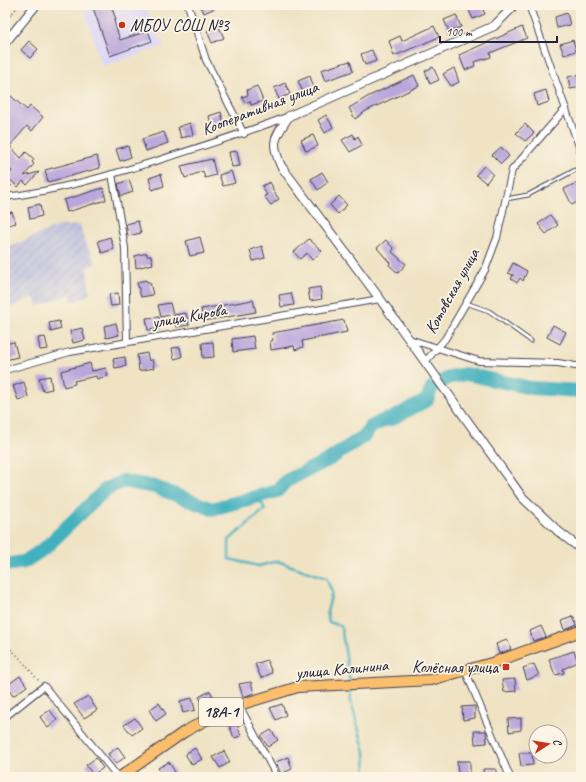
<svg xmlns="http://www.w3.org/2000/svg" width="586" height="782" viewBox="0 0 586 782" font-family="Caveat,sans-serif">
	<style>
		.built { fill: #dbd6f7 }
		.industrial { fill: url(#industrial-furrows) }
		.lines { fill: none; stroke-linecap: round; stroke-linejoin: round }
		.stream { stroke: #42b0be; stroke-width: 2.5 }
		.river { stroke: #42b0be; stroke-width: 14 }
		.building { fill: #b9a6db }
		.service-casing { stroke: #413f50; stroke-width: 5 }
		.minor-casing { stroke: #413f50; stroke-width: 8 }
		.tertiary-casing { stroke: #413f50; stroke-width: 10 }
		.primary-casing { stroke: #413f50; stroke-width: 12 }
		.path { stroke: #413f50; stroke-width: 1.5; stroke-dasharray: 1 3; stroke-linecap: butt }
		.service { stroke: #fff; stroke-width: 3 }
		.minor { stroke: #fff; stroke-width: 6 }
		.tertiary { stroke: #fff; stroke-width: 8 }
		.primary { stroke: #fabe6d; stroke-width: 10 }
		.poi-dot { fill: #c8321e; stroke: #fcf5e5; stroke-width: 1.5 }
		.labels { text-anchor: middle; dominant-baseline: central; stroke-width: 3.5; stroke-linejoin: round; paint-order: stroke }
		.shield { fill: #fcf5e5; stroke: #63616e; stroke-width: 1 }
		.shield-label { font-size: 16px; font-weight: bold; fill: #22223b }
		.poi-label { font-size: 17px; fill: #22223b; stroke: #fcf5e5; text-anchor: start }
		.street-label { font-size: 17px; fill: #22223b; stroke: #fcf5e5 }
	</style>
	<defs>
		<pattern id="industrial-furrows" width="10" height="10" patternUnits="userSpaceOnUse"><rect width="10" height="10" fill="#c1c2dd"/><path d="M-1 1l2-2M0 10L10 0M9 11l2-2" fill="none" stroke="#a6a6bf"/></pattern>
	</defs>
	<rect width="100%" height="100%" fill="#fcf5e5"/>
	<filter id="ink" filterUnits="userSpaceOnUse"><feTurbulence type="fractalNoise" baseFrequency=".025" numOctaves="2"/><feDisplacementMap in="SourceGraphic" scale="8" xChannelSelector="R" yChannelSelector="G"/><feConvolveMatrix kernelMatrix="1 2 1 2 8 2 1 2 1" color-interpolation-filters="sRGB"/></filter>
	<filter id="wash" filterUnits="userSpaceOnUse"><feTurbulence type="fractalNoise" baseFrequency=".012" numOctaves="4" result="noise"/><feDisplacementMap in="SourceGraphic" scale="16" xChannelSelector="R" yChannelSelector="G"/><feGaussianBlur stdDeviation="0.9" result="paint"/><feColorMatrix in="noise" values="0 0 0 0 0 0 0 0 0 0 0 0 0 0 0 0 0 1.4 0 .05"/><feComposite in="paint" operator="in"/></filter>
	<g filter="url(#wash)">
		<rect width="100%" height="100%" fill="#efe3c4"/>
		<polygon class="built" points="83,5 144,5 164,46 102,66"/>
		<polygon class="industrial" points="80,225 84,240 96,263 87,268 90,295 73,302 70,294 38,307 33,297 5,310 5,249 58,226"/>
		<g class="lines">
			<g class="stream">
				<polyline points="258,497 265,509 229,540 229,559 259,566 277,561 326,578 332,592 327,612 329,622 341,626 350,682"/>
				<polyline points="350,687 351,702 365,752 366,777"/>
			</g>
			<polyline class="river" points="5,565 24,562 45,548 106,489 123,481 155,487 212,509 277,491 286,481 330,459 364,436 371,427 384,420 391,419 427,400 432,387 450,377 466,374 531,388 581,391"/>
		</g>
		<g id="blocks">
			<g class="building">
				<polygon points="92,5 111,5 116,20 114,21 120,40 148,31 152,41 110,56"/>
				<polygon points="200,5 222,5 204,13"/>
				<polygon points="475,5 481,5 485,14 473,19 468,8"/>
				<polygon points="567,13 570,25 557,28 555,17"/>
				<polygon points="456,15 461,27 449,31 444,20"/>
				<polygon points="434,26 439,37 394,56 389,41 400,36 402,41"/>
				<polygon points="219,27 224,38 212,43 207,31"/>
				<polygon points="522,27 527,38 490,53 491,57 474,62 475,66 465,70 459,55"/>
				<polygon points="573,40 576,51 564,55 560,44"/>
				<polygon points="29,41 38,49 30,58 21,50"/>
				<polygon points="372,50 376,61 365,65 361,54"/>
				<polygon points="350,61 353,71 325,81 321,70"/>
				<polygon points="433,67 439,80 430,84 425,71"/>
				<polygon points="454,68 459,82 451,86 443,74"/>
				<polygon points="581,74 581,87 570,89 568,77"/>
				<polygon points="414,75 419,86 366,111 355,119 349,108 369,96"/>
				<polygon points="310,76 314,88 303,92 298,81"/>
				<polygon points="285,83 290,94 279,99 274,88"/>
				<polygon points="257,86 263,101 251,105 250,101 245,103 242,97 248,95 247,90"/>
				<polygon points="546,90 549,102 537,106 534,94"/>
				<polygon points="5,91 27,110 30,106 43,117 32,131 27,126 10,146 21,158 26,152 34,159 32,162 34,164 24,176 39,172 27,185 23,181 18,187 7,177 12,171 5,165"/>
				<polygon points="221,112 224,124 212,128 209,116"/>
				<polygon points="326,115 333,127 325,133 318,120"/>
				<polygon points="190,123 193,135 181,138 178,127"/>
				<polygon points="525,124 534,133 525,141 516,133"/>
				<polygon points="164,132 168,143 146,151 142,139"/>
				<polygon points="353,134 355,139 358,136 362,145 350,152 342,140"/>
				<polygon points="313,135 318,146 306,151 301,140"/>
				<polygon points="128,146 131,157 120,161 116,149"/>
				<polygon points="501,147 509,156 501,164 492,155"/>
				<polygon points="237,151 240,166 232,167 229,152"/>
				<polygon points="97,156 100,168 48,182 45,170"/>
				<polygon points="212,159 216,175 205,178 203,171 185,178 181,166"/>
				<polygon points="484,166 493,174 486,183 476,175"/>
				<polygon points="231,171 235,183 223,186 219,175"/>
				<polygon points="322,172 328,182 318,190 311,179"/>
				<polygon points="161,174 164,186 152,190 149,178"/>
				<polygon points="129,180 133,192 121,196 118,184"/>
				<polygon points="270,182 273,188 272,189 279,199 271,205 264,196 267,195 262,186"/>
				<polygon points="576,183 581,193 581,200 572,205 564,189"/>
				<polygon points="103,188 106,200 67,212 64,200"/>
				<polygon points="339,196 347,205 338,214 330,205"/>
				<polygon points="40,204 42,216 30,219 28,207"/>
				<polygon points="12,212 16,223 5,226 5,214"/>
				<polygon points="550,215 558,225 546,234 538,224"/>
				<polygon points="138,221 141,233 128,236 126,224"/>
				<polygon points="110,237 114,249 102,253 98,241"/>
				<polygon points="200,237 204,253 190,256 186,241"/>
				<polygon points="309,239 322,251 312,260 307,253 300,259 294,252"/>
				<polygon points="386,240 394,249 392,252 406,264 398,273 389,265 390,263 377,248"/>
				<polygon points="262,246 265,258 253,261 250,250"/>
				<polygon points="147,253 147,256 151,256 153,264 136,268 135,256"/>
				<polygon points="513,263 527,271 523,281 520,278 517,283 511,279 513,275 508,273"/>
				<polygon points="146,280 147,282 150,282 153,295 141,297 137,282"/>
				<polygon points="320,287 322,299 310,301 308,289"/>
				<polygon points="118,293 119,305 111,306 109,294"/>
				<polygon points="291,293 294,305 281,307 279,295"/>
				<polygon points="253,300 256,312 203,321 201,309"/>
				<polygon points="170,303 173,314 161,317 158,305"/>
				<polygon points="186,313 189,325 176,327 174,315"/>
				<polygon points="159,317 160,329 148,330 146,318"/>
				<polygon points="344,320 347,332 302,341 303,347 295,350 294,346 271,350 270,341 273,340 272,333"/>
				<polygon points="59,321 61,329 51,332 49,323"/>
				<polygon points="116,323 119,335 106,338 104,326"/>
				<polygon points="553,325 566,332 560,344 547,337"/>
				<polygon points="82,328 85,340 73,343 70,331"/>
				<polygon points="253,336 255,349 233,352 232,339"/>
				<polygon points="45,337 48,349 40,350 38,338"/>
				<polygon points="14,342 18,357 5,360 5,344"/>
				<polygon points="213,342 214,357 203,358 202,343"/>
				<polygon points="180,347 182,357 174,359 172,348"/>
				<polygon points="147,353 149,361 152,359 154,368 139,371 137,355"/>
				<polygon points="125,357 126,366 115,368 113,359"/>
				<polygon points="90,363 92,371 106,368 108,376 97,379 96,376 74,381 75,384 64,387 61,371"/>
				<polygon points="50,376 52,389 43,391 39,378"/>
				<polygon points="24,382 28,397 18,400 13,386"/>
				<polygon points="573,616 577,625 565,630 562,620"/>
				<polygon points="541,626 546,637 533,641 530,631"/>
				<polygon points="507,640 511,649 499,654 496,644"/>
				<polygon points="574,651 578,662 563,669 564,673 555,675 549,659"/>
				<polygon points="267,660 272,673 261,678 255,664"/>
				<polygon points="534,664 539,675 527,680 523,668"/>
				<polygon points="20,676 27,686 13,696 6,686"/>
				<polygon points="515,679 516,691 504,692 502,680"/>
				<polygon points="251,682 254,693 243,697 239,684"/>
				<polygon points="210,691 216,702 206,708 199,697"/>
				<polygon points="88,696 97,710 84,718 74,704"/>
				<polygon points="192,698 195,710 183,713 180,701"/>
				<polygon points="159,703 166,714 156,721 149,710"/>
				<polygon points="282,704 286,715 276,720 270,708"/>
				<polygon points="475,706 475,718 463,720 462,707"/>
				<polygon points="50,710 57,720 48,728 40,717"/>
				<polygon points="135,718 142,728 132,735 124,725"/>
				<polygon points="521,718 521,730 509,732 508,719"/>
				<polygon points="236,721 241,736 234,738 229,724"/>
				<polygon points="271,730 278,740 268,747 261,736"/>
				<polygon points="474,731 486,731 487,743 475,744"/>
				<polygon points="118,747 125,757 116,764 108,754"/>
				<polygon points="195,748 202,759 192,765 185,754"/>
				<polygon points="224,751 230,762 220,768 213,757"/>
				<polygon points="519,753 532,753 533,765 521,766"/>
				<polygon points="288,757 292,769 281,774 276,762"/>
				<polygon points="96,758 103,768 93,775 86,765"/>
				<polygon points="457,761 470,761 470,773 458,774"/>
				<polygon points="169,762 175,772 168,777 164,777 158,768"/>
				<polygon points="483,769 496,769 496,777 484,777"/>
			</g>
		</g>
	</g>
	<g filter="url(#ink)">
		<use href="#blocks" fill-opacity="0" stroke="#413f50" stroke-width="1"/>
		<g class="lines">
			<defs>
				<g id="service">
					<polyline points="506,199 528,195 581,167"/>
					<polyline points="466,303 489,311 531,341"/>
				</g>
				<g id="minor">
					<polyline points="188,5 206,60 244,134"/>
					<polyline points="529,5 581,152"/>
					<polyline points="112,174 125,248 127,342"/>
					<path d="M5 197C56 191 107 176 156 161 201 147 245 133 289 116"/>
					<polyline points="409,339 479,361 558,363 581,367"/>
					<polyline points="425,362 445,339 485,270 497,238 512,170 566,108"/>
					<polyline points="5,370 70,352 380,299"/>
					<polyline points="465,670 510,777"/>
					<polyline points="239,705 277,777"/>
					<polyline points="5,717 44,686 118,777"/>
				</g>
				<g id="tertiary">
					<path d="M512 5 511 9 494 26 289 116C275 138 270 141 281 166L380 299 522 497 559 532 581 549"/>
					<polyline points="5,43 36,5"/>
				</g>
				<polyline id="primary" points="120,777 184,732 217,714 239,705 298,687 431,680 495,662 581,631"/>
			</defs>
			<use href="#service" class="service-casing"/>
			<use href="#minor" class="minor-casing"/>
			<use href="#tertiary" class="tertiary-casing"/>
			<use href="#primary" class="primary-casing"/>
			<g class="path">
				<polyline points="5,22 19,5"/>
				<polyline points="5,180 14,188"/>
				<polyline points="5,644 18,656 39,681"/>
			</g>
			<use href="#service" class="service"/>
			<use href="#minor" class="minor"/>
			<use href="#tertiary" class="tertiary"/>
			<use href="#primary" class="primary"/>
		</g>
	</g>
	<g class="poi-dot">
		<circle cx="122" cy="25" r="4"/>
		<rect x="502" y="663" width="8" height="8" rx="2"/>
	</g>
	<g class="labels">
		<rect class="shield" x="199" y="698" width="44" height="28" rx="3"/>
		<g class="shield-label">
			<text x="221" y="712">18А-1</text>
		</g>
		<g class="poi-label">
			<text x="130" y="25">МБОУ СОШ №3</text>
			<text x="498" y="667" text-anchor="end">Колёсная улица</text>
		</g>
		<g class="street-label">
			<text transform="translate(260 108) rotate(-21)">Кооперативная улица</text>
			<text transform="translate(452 291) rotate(-61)">Котовская улица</text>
			<text transform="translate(189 316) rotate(-10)">улица Кирова</text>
			<text transform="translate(342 669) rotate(-5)">улица Калинина</text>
		</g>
	</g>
	<rect width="586" height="782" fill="none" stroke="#fcf5e5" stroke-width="20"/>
	<g transform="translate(548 744) rotate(78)"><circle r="19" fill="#fcf5e5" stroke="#a5a1a1"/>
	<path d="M0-3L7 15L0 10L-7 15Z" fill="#c8321e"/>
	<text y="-6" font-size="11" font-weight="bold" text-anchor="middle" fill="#22223b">С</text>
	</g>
	<path d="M440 36v6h117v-6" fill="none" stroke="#22223b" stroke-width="2"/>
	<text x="446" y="36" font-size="12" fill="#22223b" stroke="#fcf5e5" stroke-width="3" paint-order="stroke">100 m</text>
</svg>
